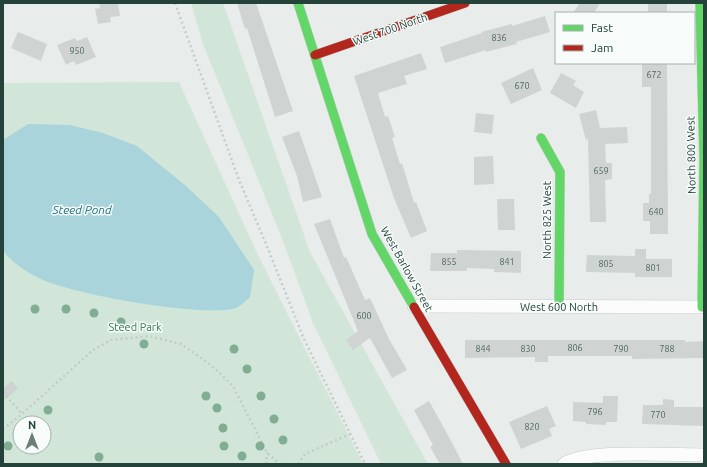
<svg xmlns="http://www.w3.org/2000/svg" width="707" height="467" viewBox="0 0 707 467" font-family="Ubuntu,sans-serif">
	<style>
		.green { fill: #d1e6d8; fill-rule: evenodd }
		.water { fill: #a9d4db }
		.building { fill: #cfd4d2 }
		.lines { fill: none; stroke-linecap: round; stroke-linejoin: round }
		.street-casing { stroke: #c5cac8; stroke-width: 14 }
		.fast-casing { stroke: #c3cbc8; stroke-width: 10 }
		.jam-casing { stroke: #c3cbc8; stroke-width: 10 }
		.path { stroke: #c3ccca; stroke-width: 2.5; stroke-dasharray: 2 3; stroke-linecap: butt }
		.street { stroke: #fcfcfc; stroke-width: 13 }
		.fast { stroke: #63d668; stroke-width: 9 }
		.jam { stroke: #b3261e; stroke-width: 9 }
		.tree { fill: #81ae93 }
		.labels { text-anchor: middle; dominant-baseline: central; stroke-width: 3; stroke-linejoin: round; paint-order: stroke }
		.number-label { font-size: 9px; fill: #506761 }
		.street-label { font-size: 11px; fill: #24423a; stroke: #f7fbf9 }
		.park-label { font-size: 11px; fill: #2d7a4b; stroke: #f7fbf9 }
		.water-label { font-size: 12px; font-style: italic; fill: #1c6f80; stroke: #f7fbf9 }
	</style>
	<rect width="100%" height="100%" fill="#e8edeb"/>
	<g class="green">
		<polygon points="191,3 223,3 310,252 428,464 381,464 313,323 281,236 203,44"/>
		<path d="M179 82 256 251 363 464H3V83ZM20 423H44V447H20Z"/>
	</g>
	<path class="water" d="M28 124 70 125 103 133 137 146 186 186 219 217 254 270 250 297C246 300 241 306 236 308 205 318 71 294 41 279 28 273 10 262 3 250V140Z"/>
	<g class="building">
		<polygon points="99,3 118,3 120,16 110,17 111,22 98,24 95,9 100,8"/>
		<polygon points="237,3 256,3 293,111 275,117 247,28 245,29"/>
		<polygon points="580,3 600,3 594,13 573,13"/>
		<rect x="648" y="3" width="19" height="10"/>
		<polygon points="545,16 550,32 516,42 517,44 486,52 486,50 445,63 440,47 482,33 481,32 512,24 512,26"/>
		<polygon points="18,32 47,44 41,61 11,48"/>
		<polygon points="87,37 96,57 76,65 74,61 66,65 57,45 75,38 77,41"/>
		<polygon points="421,53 427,69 404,76 407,84 378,93 385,117 388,116 395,137 392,138 400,164 402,163 414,203 416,202 427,231 411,238 394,198 354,76"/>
		<polygon points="642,63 667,63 668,234 650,234 650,221 643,221 643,203 649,203 649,194 651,194 651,87 642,87"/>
		<polygon points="533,68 542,90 511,104 501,83"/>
		<polygon points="561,73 576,81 573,85 584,92 576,108 550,93"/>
		<polygon points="596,110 600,128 627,127 628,143 605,144 606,163 612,163 612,179 605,180 606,222 590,222 588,139 586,140 579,114"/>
		<polygon points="476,113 494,115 492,134 474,132"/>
		<polygon points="299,131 322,197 303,202 297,176 282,137"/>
		<polygon points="493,156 494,184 474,185 474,157"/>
		<polygon points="497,199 514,199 515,230 498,230"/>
		<polygon points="330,219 344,258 346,257 365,300 370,298 389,339 407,370 392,378 370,338 353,350 346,340 358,331 314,224"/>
		<polygon points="635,249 646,249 646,259 672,259 672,277 635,277 635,273 586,272 587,255 635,256"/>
		<polygon points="457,250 521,251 521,273 494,272 494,269 467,268 467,271 430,271 431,253 457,253"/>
		<polygon points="465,340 685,340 685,342 704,341 704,358 632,359 632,356 548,356 548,362 535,362 535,357 465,358"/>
		<polygon points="12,381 18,389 3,401 3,388"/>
		<polygon points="603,396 618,396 617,422 606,422 606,425 586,424 586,422 573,421 573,402 603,403"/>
		<polygon points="663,399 674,400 674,407 704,407 704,426 642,424 643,405 663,405"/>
		<polygon points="429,401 449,437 463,464 440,464 430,447 433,445 414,410"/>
		<polygon points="547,406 556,426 549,429 552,436 521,449 509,422"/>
	</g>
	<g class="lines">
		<defs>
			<g id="street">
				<polyline points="414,306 704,307"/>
				<path d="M564 464C588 449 672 455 704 455"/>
			</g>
			<g id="fast">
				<polyline points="298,3 372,234 414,307"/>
				<polyline points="700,3 704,159 702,307"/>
				<polyline points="541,138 560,172 559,307"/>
			</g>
			<g id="jam">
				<polyline points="315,55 465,3"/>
				<polyline points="414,307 506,464"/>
			</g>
		</defs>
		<use href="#street" class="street-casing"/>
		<use href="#fast" class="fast-casing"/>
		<use href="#jam" class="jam-casing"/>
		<g class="path">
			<polyline points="175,3 239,180 266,244 304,339 365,464"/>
			<polyline points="3,392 22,414"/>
			<polyline points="3,429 22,414 93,350 111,340 149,336 181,344 211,365 233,386 267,453 280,464"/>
			<polyline points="266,464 267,453"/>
			<polyline points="298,464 305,454 350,434"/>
		</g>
		<use href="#street" class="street"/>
		<use href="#fast" class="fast"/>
		<use href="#jam" class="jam"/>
	</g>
	<g class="tree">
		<circle cx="35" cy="309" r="4.5"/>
		<circle cx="66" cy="309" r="4.5"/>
		<circle cx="94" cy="313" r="4.5"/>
		<circle cx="121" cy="322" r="4.5"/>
		<circle cx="144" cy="344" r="4.5"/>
		<circle cx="234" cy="349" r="4.5"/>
		<circle cx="247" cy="369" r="4.5"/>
		<circle cx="206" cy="396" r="4.5"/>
		<circle cx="261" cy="396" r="4.5"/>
		<circle cx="217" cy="408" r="4.5"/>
		<circle cx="48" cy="410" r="4.5"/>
		<circle cx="274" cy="419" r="4.5"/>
		<circle cx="223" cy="428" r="4.5"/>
		<circle cx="283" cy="440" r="4.5"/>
		<circle cx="8" cy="446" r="4.5"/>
		<circle cx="224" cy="446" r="4.5"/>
		<circle cx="260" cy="446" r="4.5"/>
		<circle cx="242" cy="456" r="4.5"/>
		<circle cx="99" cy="457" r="4.5"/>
	</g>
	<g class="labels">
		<g class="number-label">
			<text x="499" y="38">836</text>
			<text x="77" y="51">950</text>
			<text x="654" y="75">672</text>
			<text x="522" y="86">670</text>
			<text x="601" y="171">659</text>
			<text x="656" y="212">640</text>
			<text x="449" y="262">855</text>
			<text x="507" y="262">841</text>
			<text x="606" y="264">805</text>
			<text x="653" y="268">801</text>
			<text x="364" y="316">600</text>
			<text x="575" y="348">806</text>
			<text x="483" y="349">844</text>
			<text x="528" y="349">830</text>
			<text x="621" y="349">790</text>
			<text x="667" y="349">788</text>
			<text x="595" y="412">796</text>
			<text x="658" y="415">770</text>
			<text x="532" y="427">820</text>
		</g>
		<g class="street-label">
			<text transform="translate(390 29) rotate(-19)">West 700 North</text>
			<text transform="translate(691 155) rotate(-91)">North 800 West</text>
			<text transform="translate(547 220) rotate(-90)">North 825 West</text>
			<text transform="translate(407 269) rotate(61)">West Barlow Street</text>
			<text x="559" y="307">West 600 North</text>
		</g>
		<g class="park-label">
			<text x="135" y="327">Steed Park</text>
		</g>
		<g class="water-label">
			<text x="82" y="209">Steed Pond</text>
		</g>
	</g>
	<rect width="707" height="467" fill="none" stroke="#24423a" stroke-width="8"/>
	<rect x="555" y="12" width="140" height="52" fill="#f7fbf9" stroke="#a3b1ad"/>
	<rect x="563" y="25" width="20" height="6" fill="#63d668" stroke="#a3b1ad"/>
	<text x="591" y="32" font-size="12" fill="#24423a">Fast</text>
	<rect x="563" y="45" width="20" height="6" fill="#b3261e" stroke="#a3b1ad"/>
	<text x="591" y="52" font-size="12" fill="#24423a">Jam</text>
	<g transform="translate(32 435)"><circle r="19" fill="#f7fbf9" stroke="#a3b1ad"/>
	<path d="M0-3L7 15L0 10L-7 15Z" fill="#697e78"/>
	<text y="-6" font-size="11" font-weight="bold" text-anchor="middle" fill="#24423a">N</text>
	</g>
</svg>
